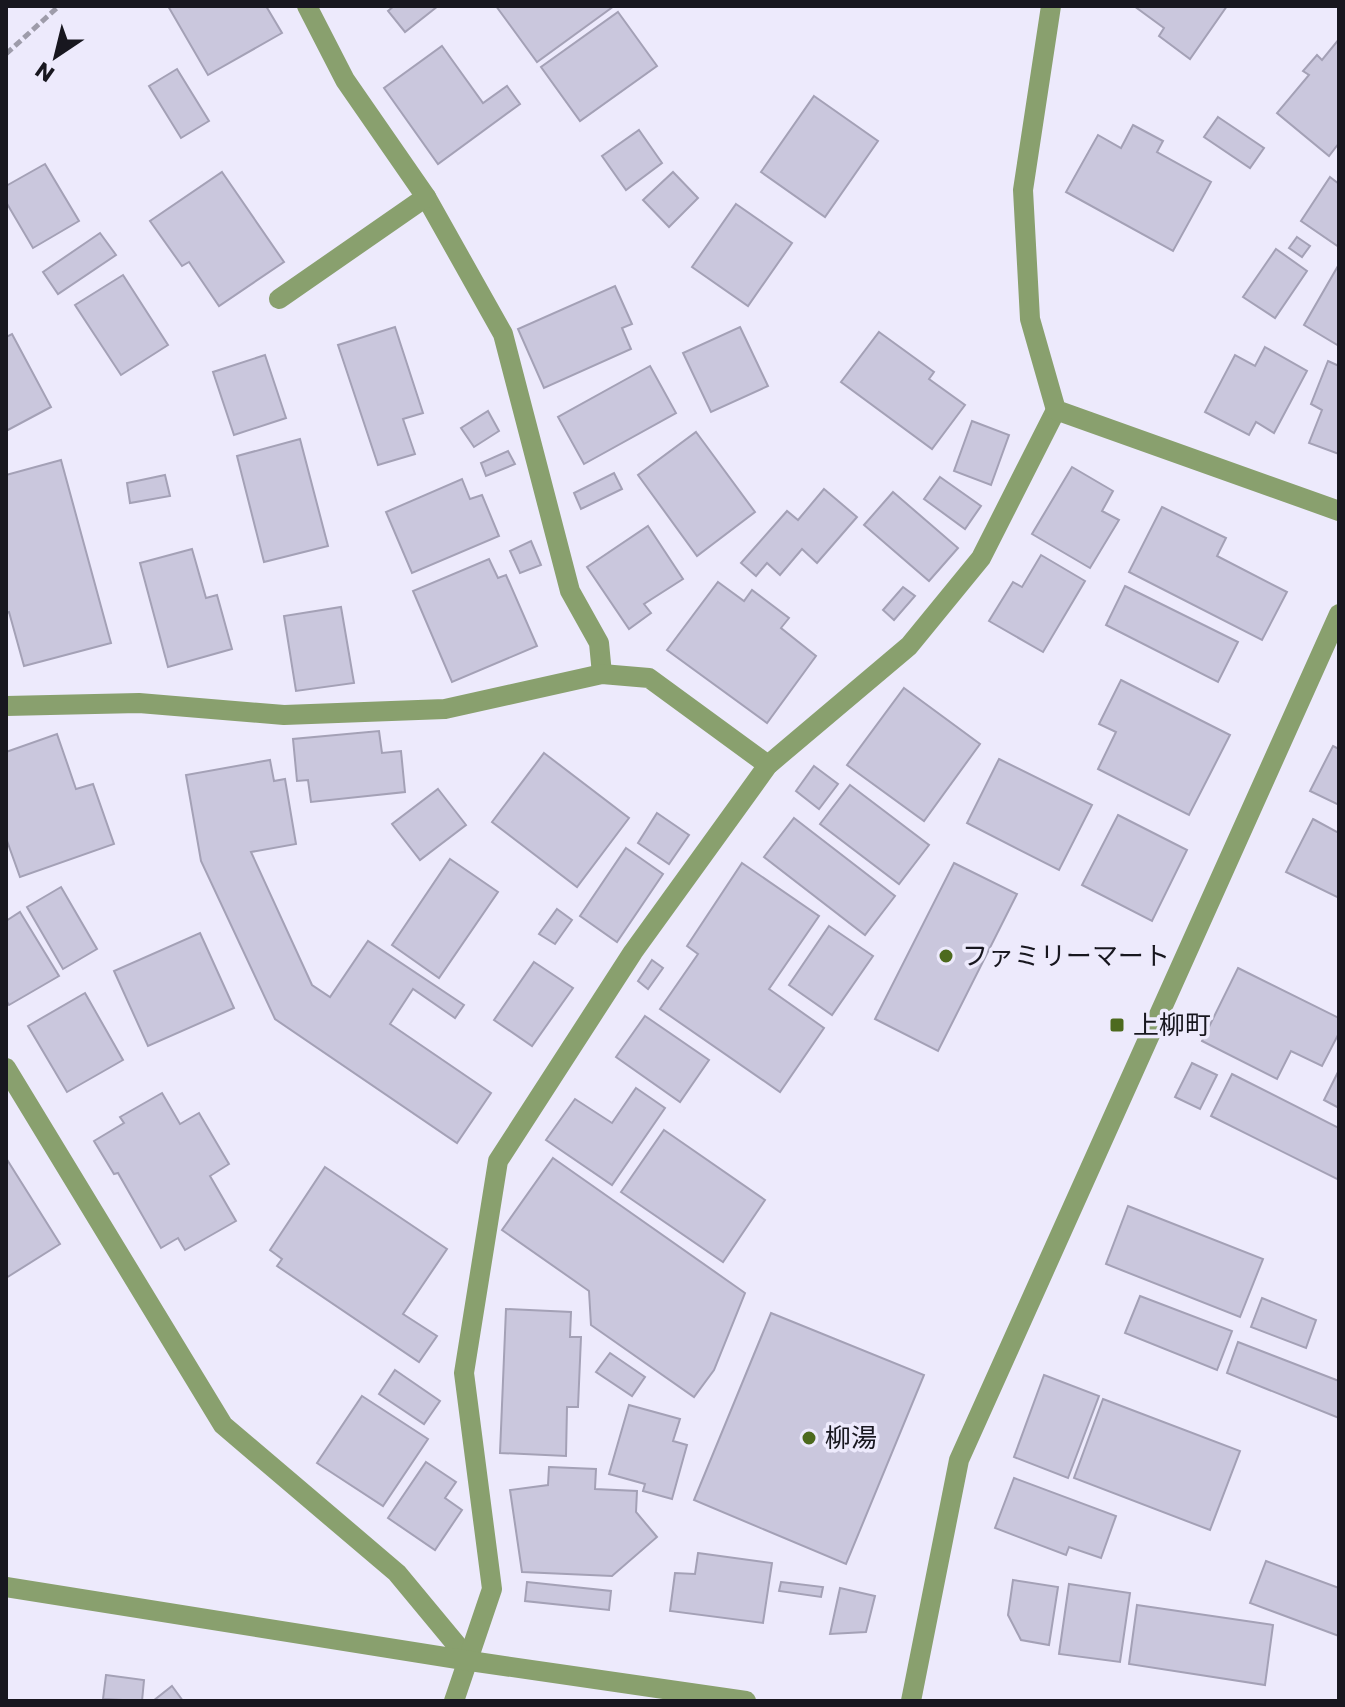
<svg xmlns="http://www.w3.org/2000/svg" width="1345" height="1707" viewBox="0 0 1345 1707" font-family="Poppins,'Noto Sans JP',sans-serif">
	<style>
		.building { fill: #cac7dd; stroke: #a4a1b6; stroke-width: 2 }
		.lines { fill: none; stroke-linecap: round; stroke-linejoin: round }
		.path { stroke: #9e9caa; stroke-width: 5; stroke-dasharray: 8 4; stroke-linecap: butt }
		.minor { stroke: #89a06e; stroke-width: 20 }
		.tertiary { stroke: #89a06e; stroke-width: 20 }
		.poi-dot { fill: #4d6a1e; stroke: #edeafc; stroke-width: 3 }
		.labels { text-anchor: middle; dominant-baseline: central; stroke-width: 7; stroke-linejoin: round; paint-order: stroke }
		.poi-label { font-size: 26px; fill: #18171f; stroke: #edeafc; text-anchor: start }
	</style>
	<rect width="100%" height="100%" fill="#edeafc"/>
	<g class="building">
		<polygon points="168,6 266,6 282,33 208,75"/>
		<polygon points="394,6 438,6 405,32 388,11"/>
		<polygon points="496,6 614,6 537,62"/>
		<polygon points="1134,6 1227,6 1190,59 1159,36 1164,28"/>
		<polygon points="618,12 657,66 580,121 541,67"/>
		<polygon points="1339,39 1339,143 1329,156 1277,113 1309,75 1303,71 1317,55 1322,60"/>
		<polygon points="442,46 483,103 507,86 520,104 438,164 384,88"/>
		<polygon points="177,69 209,121 181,138 149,86"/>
		<polygon points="814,96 878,141 825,217 761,172"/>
		<polygon points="1218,117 1264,148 1250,168 1204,137"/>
		<polygon points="1133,125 1163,141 1157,152 1211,182 1173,251 1066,192 1098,135 1121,148"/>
		<polygon points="639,130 662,163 626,190 602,156"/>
		<polygon points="45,164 79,221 33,248 6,202 6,186"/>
		<polygon points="222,172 284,262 219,306 189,262 182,266 150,221"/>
		<polygon points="673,172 698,198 669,227 643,200"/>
		<polygon points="1330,177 1339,184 1339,247 1301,221"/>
		<polygon points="736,204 792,243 748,306 692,267"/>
		<polygon points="100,233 116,255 58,294 43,272"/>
		<polygon points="1297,237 1310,246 1302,257 1289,248"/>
		<polygon points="1276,249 1307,271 1275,318 1243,297"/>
		<polygon points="1338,266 1339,267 1339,346 1304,325"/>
		<polygon points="123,275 168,345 121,375 75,305"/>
		<polygon points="615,286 632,324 622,328 631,349 544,388 518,329"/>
		<polygon points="395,327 423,413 403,419 415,454 378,465 338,345"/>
		<polygon points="740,327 768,386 711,412 683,353"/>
		<polygon points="879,332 934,372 929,379 965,405 932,449 841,382"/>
		<polygon points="12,334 51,407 6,431 6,337"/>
		<polygon points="1265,347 1307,371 1274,433 1256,422 1249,435 1205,412 1235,355 1255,366"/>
		<polygon points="265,355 286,418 234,435 213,372"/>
		<polygon points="1328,361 1339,366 1339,454 1309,443 1322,410 1311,404"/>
		<polygon points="650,366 676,413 584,464 558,417"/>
		<polygon points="488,411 499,431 474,447 461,428"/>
		<polygon points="972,421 1009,435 991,485 954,471"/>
		<polygon points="696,432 755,512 697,556 638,475"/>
		<polygon points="300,439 328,546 264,562 237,456"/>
		<polygon points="508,451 515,464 486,476 481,463"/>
		<polygon points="61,460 111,643 24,666 9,612 6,613 6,475"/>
		<polygon points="1072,467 1113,491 1102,511 1119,520 1090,568 1032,534"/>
		<polygon points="614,473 622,489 581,509 574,493"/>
		<polygon points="165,475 170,496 130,503 127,483"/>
		<polygon points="940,477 981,506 965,529 924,499"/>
		<polygon points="462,479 470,499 482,495 499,536 412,573 386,512"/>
		<polygon points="824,489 857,517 817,563 802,549 780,575 767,563 756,576 741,563 787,511 798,520"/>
		<polygon points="893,492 958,548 929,581 864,525"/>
		<polygon points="1162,507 1226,538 1217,556 1287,592 1262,640 1129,572"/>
		<polygon points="648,526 683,579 644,604 651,613 629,629 587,567"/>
		<polygon points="531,541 541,565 520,573 510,551"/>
		<polygon points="192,549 206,598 217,595 232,649 168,667 140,563"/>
		<polygon points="1041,555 1085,581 1043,652 989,621 1013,582 1022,587"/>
		<polygon points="489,559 498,578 506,575 537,646 452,682 413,591"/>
		<polygon points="718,582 744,601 752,590 789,618 781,628 816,656 767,723 667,650"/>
		<polygon points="1125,586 1238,642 1218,682 1106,625"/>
		<polygon points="903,587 915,596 894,620 883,610"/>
		<polygon points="341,607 354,683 296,691 284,616"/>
		<polygon points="1121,680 1230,735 1189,815 1098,769 1116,732 1099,724"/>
		<polygon points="904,688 980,744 924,821 847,765"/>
		<polygon points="379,731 382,753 401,751 405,792 311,802 308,780 297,781 293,739"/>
		<polygon points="57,734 76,789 93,784 114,844 20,877 6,838 6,752"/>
		<polygon points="1333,746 1339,749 1339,805 1310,791"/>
		<polygon points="544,753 629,818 577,887 492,822"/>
		<polygon points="999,759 1092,805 1059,870 967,823"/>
		<polygon points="270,760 274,781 285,779 296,844 251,852 312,985 330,997 368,941 464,1005 455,1018 413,989 390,1024 491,1093 457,1143 275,1019 201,861 186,775"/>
		<polygon points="814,766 838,784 819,809 796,791"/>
		<polygon points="850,785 929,845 899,884 820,824"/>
		<polygon points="438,789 466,825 420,860 392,824"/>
		<polygon points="657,813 689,835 669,864 638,843"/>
		<polygon points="1118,815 1187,850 1152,921 1082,885"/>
		<polygon points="794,818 895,896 865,935 764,857"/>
		<polygon points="1313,819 1339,833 1339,898 1286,872"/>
		<polygon points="626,848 663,874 617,942 580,916"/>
		<polygon points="450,859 498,892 439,978 392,945"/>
		<polygon points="742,863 819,916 769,989 824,1028 780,1092 660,1009 698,954 687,946"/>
		<polygon points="954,863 1017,894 938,1051 875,1019"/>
		<polygon points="61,887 97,949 63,969 27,907"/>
		<polygon points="557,909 572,920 555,944 539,934"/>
		<polygon points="20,912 59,976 9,1005 6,1000 6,921"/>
		<polygon points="829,926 873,956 832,1015 789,985"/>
		<polygon points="200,933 234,1008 148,1046 114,971"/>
		<polygon points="652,960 663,968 648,989 638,981"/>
		<polygon points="534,962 573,988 532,1046 494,1020"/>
		<polygon points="1238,968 1339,1018 1339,1033 1322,1066 1291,1051 1277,1079 1202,1041"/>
		<polygon points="85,993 123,1060 67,1092 28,1026"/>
		<polygon points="645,1016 709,1060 680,1102 616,1057"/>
		<polygon points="1192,1063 1217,1075 1200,1109 1175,1097"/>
		<polygon points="1339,1070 1339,1108 1324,1100"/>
		<polygon points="1232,1074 1339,1128 1339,1180 1211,1116"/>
		<polygon points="636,1088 665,1108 612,1185 546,1140 575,1099 612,1123"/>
		<polygon points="162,1093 180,1124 199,1113 229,1164 210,1176 236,1221 185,1250 178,1238 161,1248 118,1173 114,1174 94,1141 124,1123 120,1117"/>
		<polygon points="664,1130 765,1200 723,1262 621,1192"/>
		<polygon points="6,1158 60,1244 6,1278"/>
		<polygon points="553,1158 745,1293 714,1370 694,1397 591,1325 589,1291 502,1230"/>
		<polygon points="325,1167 447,1249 403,1314 437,1336 419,1362 277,1266 282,1259 270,1250"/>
		<polygon points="1128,1206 1263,1259 1240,1317 1106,1264"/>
		<polygon points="1140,1296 1232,1331 1217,1370 1125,1333"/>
		<polygon points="1262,1298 1316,1320 1306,1348 1251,1327"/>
		<polygon points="506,1309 571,1312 570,1337 581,1337 578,1407 567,1407 566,1456 500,1453"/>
		<polygon points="771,1313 924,1375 846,1564 694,1500"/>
		<polygon points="1238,1342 1339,1381 1339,1418 1227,1373"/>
		<polygon points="610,1353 645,1377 632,1396 596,1372"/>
		<polygon points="395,1370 440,1401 424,1424 379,1394"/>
		<polygon points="1044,1375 1099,1396 1068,1478 1014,1457"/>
		<polygon points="362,1396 428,1439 383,1506 317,1463"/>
		<polygon points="1103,1399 1240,1451 1210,1530 1074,1478"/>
		<polygon points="629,1405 680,1419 673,1441 687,1445 672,1499 643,1491 645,1484 609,1474"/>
		<polygon points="426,1462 456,1482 445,1498 462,1510 435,1550 388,1518"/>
		<polygon points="549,1467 596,1469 595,1489 637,1491 636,1512 657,1537 612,1576 522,1572 510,1490 548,1485"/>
		<polygon points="1014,1478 1116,1516 1101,1558 1069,1547 1066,1555 995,1528"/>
		<polygon points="698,1553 772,1563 763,1623 670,1611 675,1573 695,1574"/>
		<polygon points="1266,1561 1339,1588 1339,1636 1250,1603"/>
		<polygon points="1013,1580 1058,1587 1049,1645 1021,1640 1008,1615"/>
		<polygon points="527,1582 611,1591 609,1610 525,1601"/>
		<polygon points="781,1582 823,1587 821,1597 779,1591"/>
		<polygon points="1069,1584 1130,1593 1120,1662 1059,1654"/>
		<polygon points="840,1588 875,1596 866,1632 830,1634"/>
		<polygon points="1137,1605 1273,1625 1265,1685 1129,1664"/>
		<polygon points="106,1675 144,1680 142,1701 103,1699"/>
		<polygon points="172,1686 183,1701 153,1701"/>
	</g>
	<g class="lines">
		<polyline class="path" points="6,54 59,6"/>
		<g class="minor">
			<polyline points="307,6 345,80 426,197 503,334 570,591 599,643 602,674"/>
			<polyline points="279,299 426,197"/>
			<polyline points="6,706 139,703 284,715 445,709 602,674 649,678 768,765"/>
			<polyline points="6,1068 223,1425 397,1573 470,1661"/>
			<polyline points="454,1701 492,1589 464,1373 498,1161 633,952 768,765 909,646 981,558 1056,410"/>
		</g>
		<g class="tertiary">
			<polyline points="1051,6 1023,190 1030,319 1056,410 1339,511"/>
			<polyline points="6,1587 470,1661 746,1701"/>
			<polyline points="911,1701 959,1460 1339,614"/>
		</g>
	</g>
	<g class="poi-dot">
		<circle cx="946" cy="956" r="8"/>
		<rect x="1109" y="1017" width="16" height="16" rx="4"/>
		<circle cx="809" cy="1438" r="8"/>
	</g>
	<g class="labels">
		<g class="poi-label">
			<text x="962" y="956">ファミリーマート</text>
			<text x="1133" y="1025">上柳町</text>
			<text x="825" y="1438">柳湯</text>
		</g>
	</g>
	<rect width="1345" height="1707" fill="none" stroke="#18171f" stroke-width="16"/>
	<g transform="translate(56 56) rotate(215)" stroke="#edeafc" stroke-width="6" paint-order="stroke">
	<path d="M0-6L14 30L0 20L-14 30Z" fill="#18171f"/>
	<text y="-12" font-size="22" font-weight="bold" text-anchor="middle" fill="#18171f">N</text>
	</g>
</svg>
